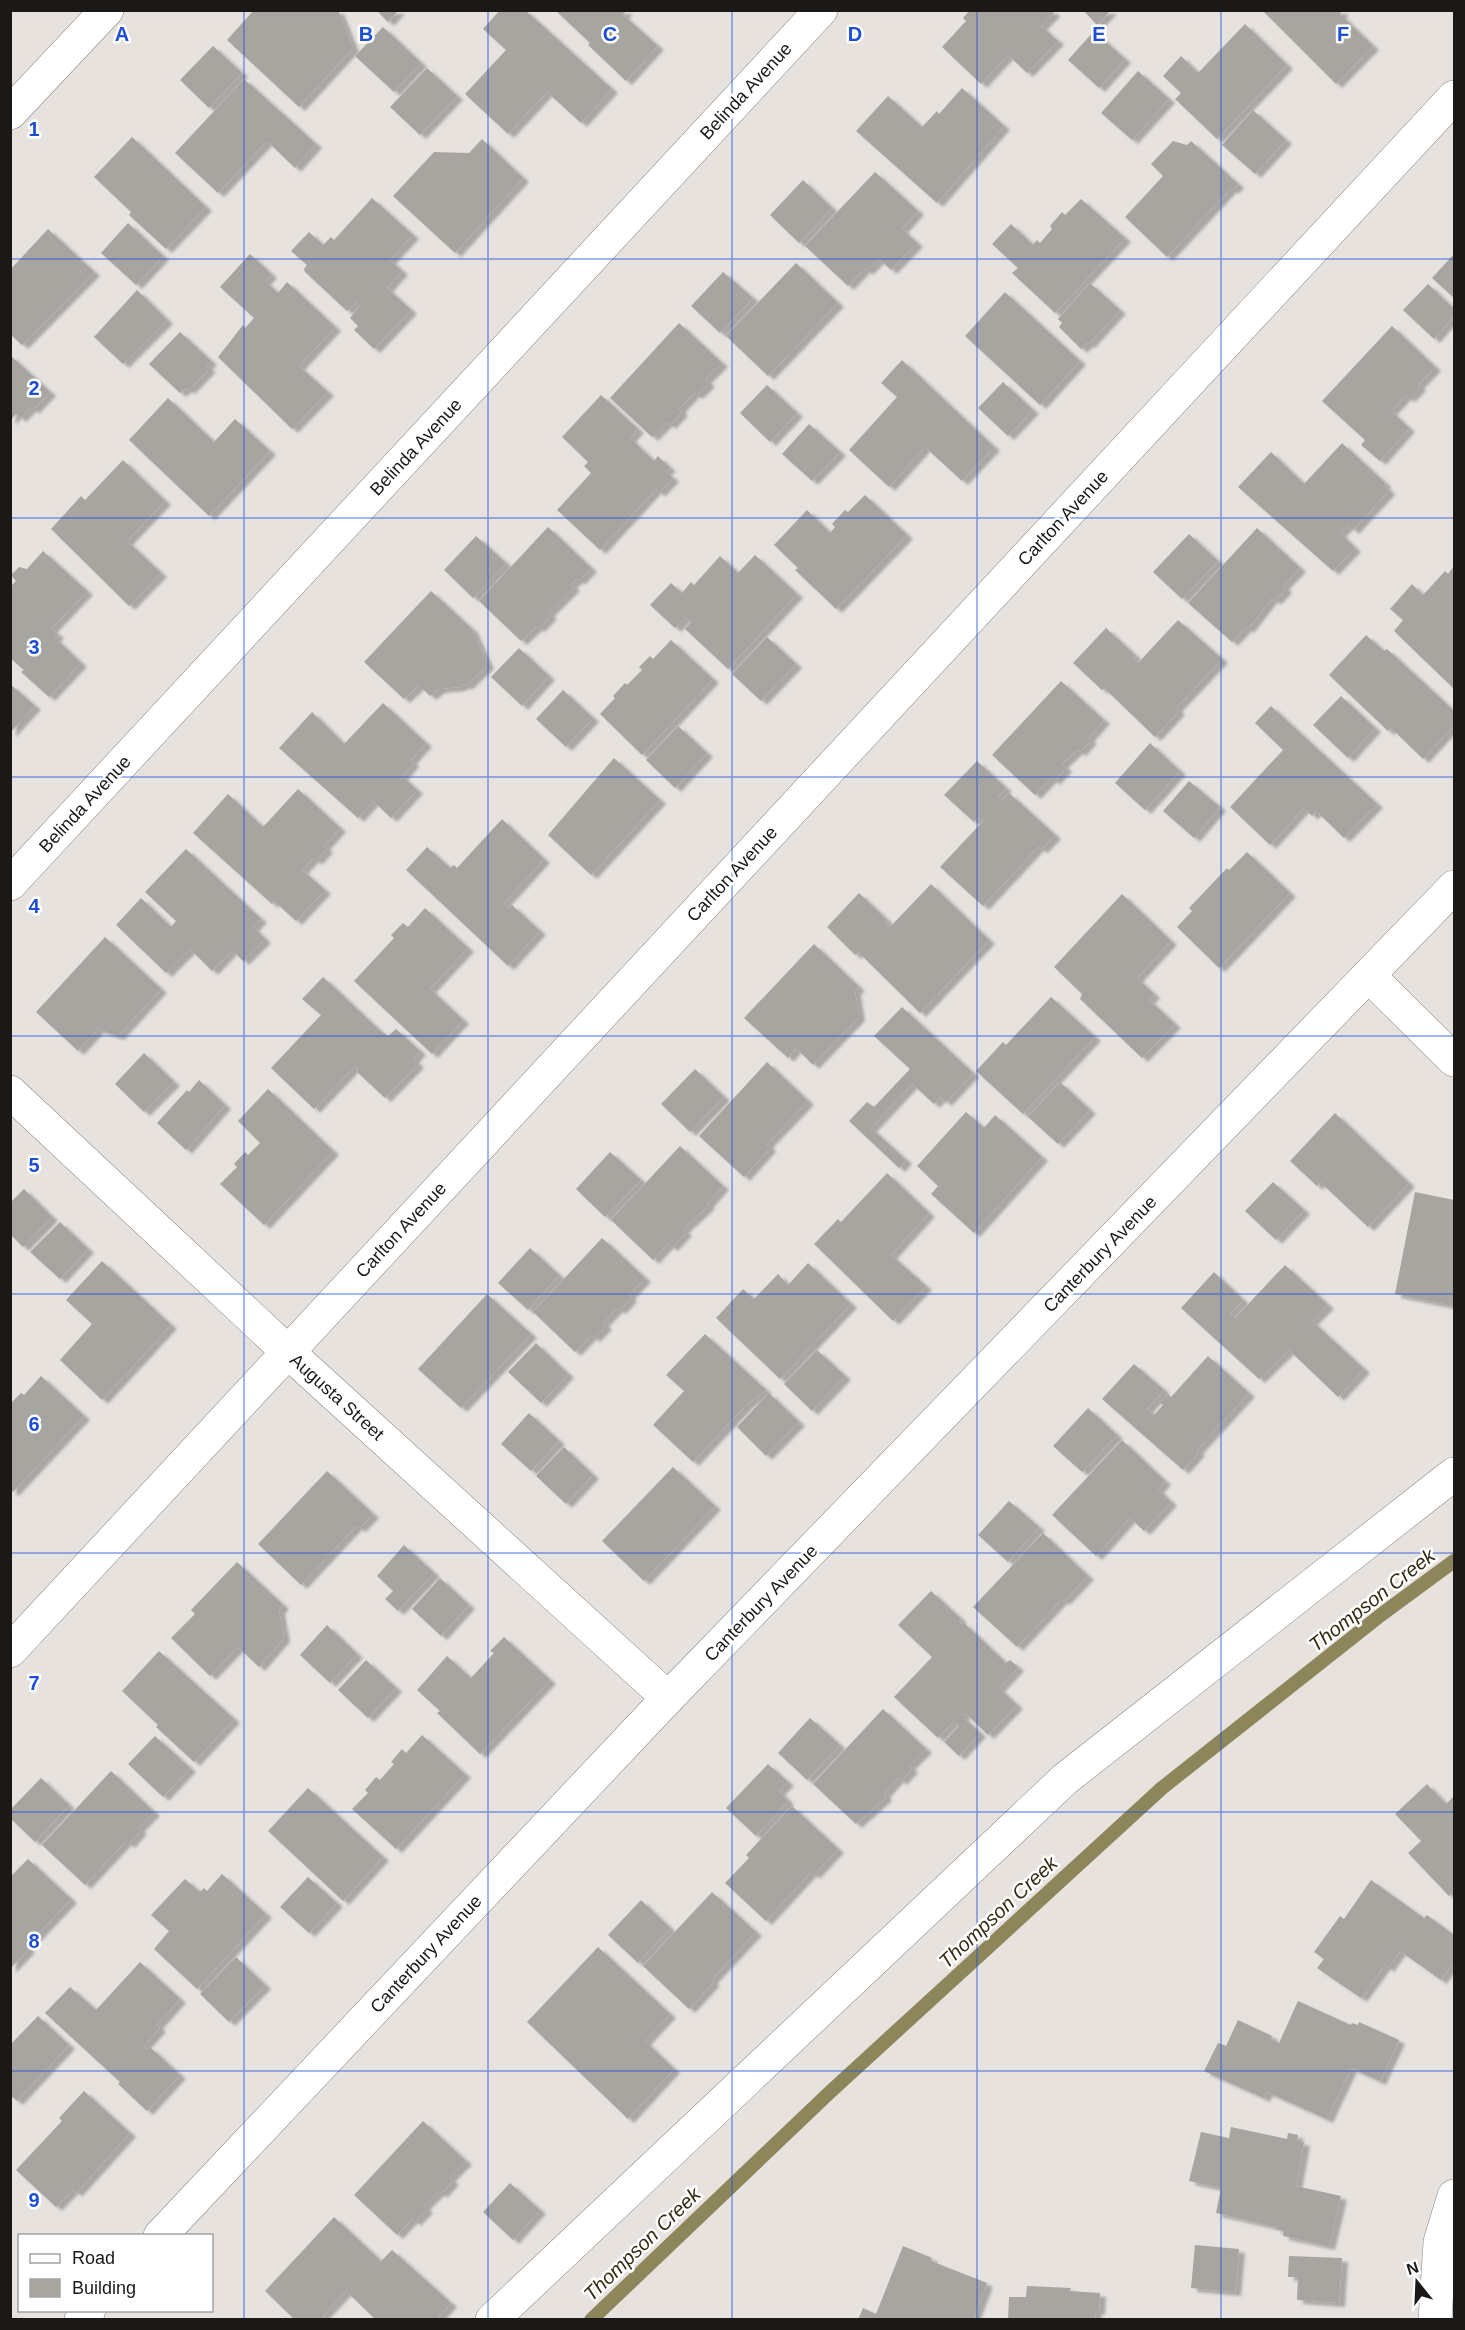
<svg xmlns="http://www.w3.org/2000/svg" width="1465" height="2330" viewBox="0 0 1465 2330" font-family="Helvetica,sans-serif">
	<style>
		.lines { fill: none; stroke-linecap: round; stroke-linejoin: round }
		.stream { stroke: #8d865b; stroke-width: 14 }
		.building { fill: #a7a5a0; filter: url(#shadow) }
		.minor-casing { stroke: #8b8683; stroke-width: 34 }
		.minor { stroke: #fff; stroke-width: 33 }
		.grid { fill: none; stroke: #1d4ed8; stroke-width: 1.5; stroke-opacity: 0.55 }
		.labels { text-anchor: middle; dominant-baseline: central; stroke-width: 5; stroke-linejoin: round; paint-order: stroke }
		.street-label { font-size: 18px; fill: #1b1918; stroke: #fff }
		.water-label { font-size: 20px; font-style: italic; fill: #322d12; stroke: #fff }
		.grid-label { font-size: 20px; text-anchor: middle; font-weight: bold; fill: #1d4ed8; stroke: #fff; stroke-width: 5; stroke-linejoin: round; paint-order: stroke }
	</style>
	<defs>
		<filter id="shadow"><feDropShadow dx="6" dy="4" stdDeviation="1.5" flood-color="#0004"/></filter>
	</defs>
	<rect width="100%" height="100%" fill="#e7e2de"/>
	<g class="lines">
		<polyline class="stream" points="591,2320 829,2093 1162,1788 1382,1614 1454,1561"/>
	</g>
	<g class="building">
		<polygon points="254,10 338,10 353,48 299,107 227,40"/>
		<polygon points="376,10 399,10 388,22"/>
		<polygon points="500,10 525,10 612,89 581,123 547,92 508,134 465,94 506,50 483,29"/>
		<polygon points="555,10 627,10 623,15 658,46 626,81 588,45 590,43"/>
		<polygon points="970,10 1052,10 1054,13 1041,26 1058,41 1027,73 1008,55 981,84 942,47 966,21 963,18"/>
		<polygon points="1083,10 1111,10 1097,25"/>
		<polygon points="1262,10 1343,10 1340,14 1373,46 1336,84"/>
		<polygon points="1245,24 1287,65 1217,139 1175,99 1181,93 1163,76 1181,56 1198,73"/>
		<polygon points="383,27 421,63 394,92 355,56"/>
		<polygon points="1094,31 1125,59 1099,88 1068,60"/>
		<polygon points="213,46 242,73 209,108 180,80"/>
		<polygon points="427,68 457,96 420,135 390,107"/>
		<polygon points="1138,71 1169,99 1132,140 1101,113"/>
		<polygon points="244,79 316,144 295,168 267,141 218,193 175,153"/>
		<polygon points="962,88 1004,126 937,203 856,131 888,96 922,127 937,111 939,114"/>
		<polygon points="1253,110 1286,140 1255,174 1222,145"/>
		<polygon points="132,137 206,207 166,249 129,215 131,212 94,177"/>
		<polygon points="482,139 523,178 455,253 393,196 434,152 469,153"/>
		<polygon points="1173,141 1187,145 1191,141 1238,184 1233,190 1231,188 1167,257 1125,217 1163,176 1151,164"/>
		<polygon points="875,172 918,211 902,229 917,243 891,270 879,259 867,271 865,268 848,286 805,246"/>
		<polygon points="803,180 832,208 799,243 770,215"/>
		<polygon points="372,198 413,235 390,260 402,271 387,288 411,310 374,349 354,330 358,326 350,318 360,306 356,302 347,311 305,272 304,269 307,265 291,251 309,232 323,245 331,237 334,240"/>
		<polygon points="1081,199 1125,238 1055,313 1012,273 1018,268 992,244 1011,224 1033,245 1037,240 1040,243 1052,229 1050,226 1062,212 1065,215"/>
		<polygon points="128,223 163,256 136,285 101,253"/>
		<polygon points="48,229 94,272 22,345 10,334 10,270"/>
		<polygon points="250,254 271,274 265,281 278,293 287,282 335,327 299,366 328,392 292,429 218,357 243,325 245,328 254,318 220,287"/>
		<polygon points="1454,254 1454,298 1432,278"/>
		<polygon points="796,263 838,303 768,376 726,336"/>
		<polygon points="723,272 753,298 720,333 691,306"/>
		<polygon points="1090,283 1120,310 1089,344 1087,343 1081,349 1059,327 1062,323 1058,319"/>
		<polygon points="1428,284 1454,309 1454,316 1434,339 1403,310"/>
		<polygon points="137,290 167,320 123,364 94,337"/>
		<polygon points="1005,292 1080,361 1040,405 965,336"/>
		<polygon points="679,323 722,363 705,380 709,383 697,395 694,393 679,409 682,412 670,425 667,422 652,437 610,398"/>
		<polygon points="1392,326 1435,367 1418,385 1420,387 1409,398 1405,396 1391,411 1409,428 1380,461 1361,445 1365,440 1322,401"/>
		<polygon points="180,332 211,361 206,366 210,368 189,390 186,388 180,393 149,364"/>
		<polygon points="10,355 50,392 33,410 31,407 20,418 16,414 10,421"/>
		<polygon points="902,360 994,447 962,481 925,447 889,487 849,450 897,397 881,383"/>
		<polygon points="1003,382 1033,410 1008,436 978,408"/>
		<polygon points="767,385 797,413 770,442 740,413"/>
		<polygon points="601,395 638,429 630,438 654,461 658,456 670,468 665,471 673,478 659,493 656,489 600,550 557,510 591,473 584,466 588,462 562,437"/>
		<polygon points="168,398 214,442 235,419 270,451 209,516 129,440"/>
		<polygon points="809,424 840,452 812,481 782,454"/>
		<polygon points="1342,443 1385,483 1384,485 1389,491 1353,530 1348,525 1340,533 1355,548 1333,571 1238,487 1271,452 1304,484"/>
		<polygon points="123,460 165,501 127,541 161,573 129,606 51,529 81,496 85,500"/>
		<polygon points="865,495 907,535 836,609 795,570 798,568 774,545 807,510 830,533 835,527 832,524 845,510 848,512"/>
		<polygon points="548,527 591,568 579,581 577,579 571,584 574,587 548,613 551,615 539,628 537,626 521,641 479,601"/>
		<polygon points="1257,528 1300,568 1283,586 1286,589 1275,601 1272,598 1248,629 1246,627 1232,642 1188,603"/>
		<polygon points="1189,534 1218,561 1182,599 1153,572"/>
		<polygon points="476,536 506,563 473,598 444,570"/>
		<polygon points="43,551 87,591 51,629 58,634 55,638 81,663 49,697 21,672 24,670 10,658 10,587 16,581 11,575 19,567 27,569"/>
		<polygon points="755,555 797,594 728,669 685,629 691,622 685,618 675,628 650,605 671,583 682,593 691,582 694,585 720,556 738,573"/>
		<polygon points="1454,566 1454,689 1394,631 1403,620 1390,609 1412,584 1423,595 1445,571 1448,574"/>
		<polygon points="431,591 472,629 488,665 466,686 463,684 460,687 439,689 430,696 419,685 404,699 364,662"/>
		<polygon points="1178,620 1222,659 1176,708 1179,711 1155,737 1104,688 1102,690 1073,663 1106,628 1135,655 1133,658 1138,663"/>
		<polygon points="1366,635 1384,651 1387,649 1454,711 1454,725 1423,759 1391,728 1388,731 1329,675"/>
		<polygon points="767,637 796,664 761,701 732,674"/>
		<polygon points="671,640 713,679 642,755 600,714 615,698 613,696 625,683 627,685 642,670 639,667 650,656 653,659"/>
		<polygon points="519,648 549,676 522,706 491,677"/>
		<polygon points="1061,681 1104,720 1088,738 1091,740 1080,752 1077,750 1062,764 1066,768 1054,781 1051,778 1035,795 992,755"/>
		<polygon points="10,684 35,706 10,733"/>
		<polygon points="563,690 593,718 566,747 536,719"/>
		<polygon points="1341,696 1375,728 1348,758 1313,725"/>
		<polygon points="383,703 426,743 411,760 413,763 402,776 417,790 391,818 373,801 358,818 279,748 312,712 344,744"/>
		<polygon points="1271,706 1377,804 1344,838 1316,811 1312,816 1304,808 1270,845 1230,807 1283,750 1255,723"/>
		<polygon points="678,726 707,753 675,788 646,760"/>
		<polygon points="1150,743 1180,771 1145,810 1115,783"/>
		<polygon points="614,758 660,800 591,875 548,835"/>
		<polygon points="977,761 1006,788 998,797 1002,801 1009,793 1055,835 1042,849 1038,847 983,906 940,867 983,821 978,817 974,822 944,795"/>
		<polygon points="1189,781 1220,807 1194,838 1163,811"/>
		<polygon points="298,789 340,828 324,846 327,849 316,861 313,858 302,870 325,890 296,921 274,901 272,904 193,833 228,794 263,827"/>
		<polygon points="502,819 544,859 504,903 509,908 512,905 540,931 508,966 406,870 427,847 450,868 454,865 457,868"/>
		<polygon points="186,849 261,919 253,927 265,939 243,961 232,950 212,971 190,949 166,973 116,925 141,898 171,927 176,921 145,892"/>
		<polygon points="1247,852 1290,893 1219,968 1177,927 1192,911 1189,908 1227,868 1229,870"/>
		<polygon points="931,884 989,940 920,1013 858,952 855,955 827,927 859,893 887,920 885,923 890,927"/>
		<polygon points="1122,894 1171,941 1137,978 1154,994 1149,1000 1175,1024 1142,1058 1080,999 1082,994 1054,967"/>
		<polygon points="425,908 468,948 430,989 463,1020 432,1054 354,981 394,938 391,935 403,923 408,927"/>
		<polygon points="105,937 161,989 118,1036 98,1029 78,1051 36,1012"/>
		<polygon points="814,944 859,987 855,991 859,1017 813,1065 796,1048 788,1058 744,1018"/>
		<polygon points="323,977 378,1029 388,1036 396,1029 420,1051 413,1059 418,1064 385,1098 356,1071 359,1069 355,1066 314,1109 271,1068 321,1015 302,999"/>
		<polygon points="1051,997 1095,1037 1023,1114 976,1071 1003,1042 1006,1045"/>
		<polygon points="902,1007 973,1073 946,1102 940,1097 934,1104 912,1084 871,1128 906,1160 899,1168 849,1121 867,1102 874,1107 910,1069 874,1036"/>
		<polygon points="144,1053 174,1082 144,1112 115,1084"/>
		<polygon points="767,1062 808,1101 767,1144 770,1148 744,1177 699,1136"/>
		<polygon points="695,1069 724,1097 690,1132 661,1104"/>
		<polygon points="199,1080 225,1105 186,1150 157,1123 187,1090 189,1092"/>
		<polygon points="1060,1082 1090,1110 1058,1144 1028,1117"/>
		<polygon points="268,1089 333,1151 264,1225 220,1184 237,1167 234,1164 245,1152 248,1155 260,1143 238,1121"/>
		<polygon points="966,1112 984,1128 995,1115 1042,1157 974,1233 931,1194 938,1186 917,1166"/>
		<polygon points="1335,1113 1409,1183 1368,1227 1320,1182 1317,1186 1290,1161"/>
		<polygon points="680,1146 723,1186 707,1204 709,1205 683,1229 686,1232 672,1247 668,1244 653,1260 611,1220"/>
		<polygon points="610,1152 641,1180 605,1217 576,1189"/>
		<polygon points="887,1173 929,1213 891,1255 926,1286 893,1321 814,1244 838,1219 841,1222"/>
		<polygon points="1273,1182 1304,1210 1276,1240 1245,1211"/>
		<polygon points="24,1189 52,1217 23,1247 10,1234 10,1203"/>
		<polygon points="1415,1192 1454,1200 1454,1306 1395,1294"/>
		<polygon points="60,1222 88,1249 60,1279 30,1252"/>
		<polygon points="602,1238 645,1278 629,1295 631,1298 620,1310 617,1308 603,1323 606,1326 594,1338 591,1335 575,1352 533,1312"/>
		<polygon points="530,1248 559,1275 528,1310 498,1283"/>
		<polygon points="102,1261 171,1325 102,1400 60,1360 92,1324 66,1300"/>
		<polygon points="808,1263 851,1304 780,1379 716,1318 743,1289 754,1299 778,1274 788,1285"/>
		<polygon points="1285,1265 1328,1305 1312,1321 1364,1369 1338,1397 1289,1350 1259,1379 1181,1308 1214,1272 1243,1300 1230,1314 1235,1318"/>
		<polygon points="487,1294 531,1334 461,1408 418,1369"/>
		<polygon points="705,1334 766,1390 746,1405 693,1462 653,1425 684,1391 666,1375"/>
		<polygon points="536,1343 568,1374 541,1403 508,1372"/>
		<polygon points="817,1350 845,1376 812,1411 784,1384"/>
		<polygon points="1208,1356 1249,1393 1197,1450 1199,1452 1183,1470 1102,1399 1134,1364 1164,1390 1147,1409 1154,1415 1163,1405 1160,1402 1168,1394 1171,1397"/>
		<polygon points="41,1376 84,1416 13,1492 10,1490 10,1410 12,1408 10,1404 21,1393 24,1395"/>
		<polygon points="769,1393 799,1422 766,1456 737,1427"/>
		<polygon points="1088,1408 1117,1435 1082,1472 1053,1446"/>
		<polygon points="529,1413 559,1441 531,1471 501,1444"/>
		<polygon points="1122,1440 1165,1481 1158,1489 1171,1502 1144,1531 1130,1518 1096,1556 1052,1515"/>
		<polygon points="564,1447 593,1475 566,1504 536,1476"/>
		<polygon points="673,1467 715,1506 644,1581 602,1541"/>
		<polygon points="327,1471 373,1514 360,1528 356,1526 301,1585 258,1544"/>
		<polygon points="1009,1501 1039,1527 1008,1562 978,1535"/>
		<polygon points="1043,1533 1088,1576 1064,1601 1062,1599 1017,1647 973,1607"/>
		<polygon points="404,1545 434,1573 398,1611 385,1599 393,1591 377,1576"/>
		<polygon points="237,1562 283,1605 279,1610 284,1638 259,1667 238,1647 210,1676 171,1638 195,1614 191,1610"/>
		<polygon points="440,1578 469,1605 441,1636 412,1609"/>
		<polygon points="931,1591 961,1619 959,1620 962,1624 963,1622 1006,1663 1010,1660 1018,1667 999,1688 1017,1705 988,1735 965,1713 962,1716 980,1733 959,1756 944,1742 959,1726 954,1721 938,1738 894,1697 932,1657 898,1625"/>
		<polygon points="327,1625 357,1654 330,1683 300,1655"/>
		<polygon points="504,1637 550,1680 480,1754 437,1713 440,1711 417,1690 447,1656 471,1678 494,1653 490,1651"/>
		<polygon points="159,1651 234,1719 194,1762 156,1727 158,1725 122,1691"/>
		<polygon points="366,1660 396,1688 368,1718 338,1690"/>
		<polygon points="883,1709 926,1749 909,1766 912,1769 901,1781 898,1778 884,1794 886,1797 856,1824 813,1784"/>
		<polygon points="810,1718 840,1745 807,1780 778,1753"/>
		<polygon points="422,1735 465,1774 396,1849 352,1809 368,1793 365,1790 376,1777 380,1780 394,1764 391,1762 402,1749 406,1753"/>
		<polygon points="155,1736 190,1768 163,1797 128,1764"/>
		<polygon points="768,1764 788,1782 779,1791 788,1801 756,1836 726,1808"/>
		<polygon points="111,1771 154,1812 138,1828 141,1830 129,1844 126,1841 85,1885 42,1845"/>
		<polygon points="41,1778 69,1805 35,1842 10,1818 10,1810"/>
		<polygon points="1427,1784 1446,1804 1454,1796 1454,1891 1449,1896 1408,1853 1421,1841 1395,1814"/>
		<polygon points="308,1788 383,1857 343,1901 268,1831"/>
		<polygon points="792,1806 838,1849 814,1875 811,1872 766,1921 725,1883 749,1858 746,1855"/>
		<polygon points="28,1859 71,1899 26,1947 29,1949 10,1969 10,1877"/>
		<polygon points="222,1874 266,1914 197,1989 154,1949 169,1931 151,1915 185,1879 200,1892 204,1888 207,1891"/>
		<polygon points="308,1877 337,1903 309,1933 280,1907"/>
		<polygon points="1371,1880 1424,1918 1427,1915 1454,1935 1454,1961 1441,1980 1400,1951 1388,1968 1385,1965 1361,1998 1317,1968 1324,1959 1314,1952 1340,1916 1344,1919"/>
		<polygon points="712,1892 756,1932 711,1980 714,1982 689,2009 643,1966"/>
		<polygon points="641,1900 670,1928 638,1963 608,1935"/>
		<polygon points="598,1947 670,2014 645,2041 674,2069 628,2119 527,2022"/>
		<polygon points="236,1957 265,1985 229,2022 200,1994"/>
		<polygon points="140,1962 180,1999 157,2025 160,2028 144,2046 147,2050 150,2047 180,2075 147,2111 118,2084 120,2082 45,2013 70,1987 96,2010"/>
		<polygon points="1298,2001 1351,2025 1352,2023 1358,2025 1359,2022 1399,2040 1380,2081 1351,2068 1327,2119 1267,2092 1264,2098 1204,2071 1218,2043 1226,2046 1238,2020 1272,2036 1271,2039 1279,2043"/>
		<polygon points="38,2016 69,2045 17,2101 10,2095 10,2045"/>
		<polygon points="84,2091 130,2133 76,2193 73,2189 56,2207 16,2170 62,2121 59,2118"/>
		<polygon points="423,2121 466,2161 449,2178 453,2181 441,2194 439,2191 424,2206 427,2209 415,2222 412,2219 397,2235 354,2195"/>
		<polygon points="1231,2127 1287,2139 1288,2133 1298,2135 1297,2141 1304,2142 1296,2186 1341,2196 1329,2246 1283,2236 1284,2231 1275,2229 1276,2227 1216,2213 1221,2188 1189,2181 1201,2132 1229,2138"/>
		<polygon points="510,2183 540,2210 513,2240 483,2212"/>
		<polygon points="334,2217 381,2261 392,2250 451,2303 436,2320 376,2320 346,2291 319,2320 295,2320 265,2291"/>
		<polygon points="1195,2245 1239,2249 1235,2292 1191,2288"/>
		<polygon points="903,2246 932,2258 931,2261 987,2283 973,2320 858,2320 863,2308 876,2314"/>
		<polygon points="1289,2256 1342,2258 1339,2303 1297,2300 1298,2277 1288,2277"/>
		<polygon points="1027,2286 1071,2288 1070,2291 1100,2293 1099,2311 1096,2310 1095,2320 1008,2320 1009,2297 1026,2297"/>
	</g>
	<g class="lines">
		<defs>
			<g id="minor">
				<polyline points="10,113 107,10"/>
				<polyline points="10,884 821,10"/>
				<polyline points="1369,976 1454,1060"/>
				<polyline points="10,1092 288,1352 668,1698"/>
				<polyline points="10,1651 1454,97"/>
				<polyline points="160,2236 668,1698 1454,887"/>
				<polyline points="81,2320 89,2310"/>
				<polyline points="492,2320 1065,1779 1454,1474"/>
				<polyline points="1435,2320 1440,2242 1454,2196"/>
			</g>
		</defs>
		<use href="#minor" class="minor-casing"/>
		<use href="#minor" class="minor"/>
	</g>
	<path class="grid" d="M244 10V2320M488 10V2320M732 10V2320M977 10V2320M1221 10V2320M10 259H1454M10 518H1454M10 777H1454M10 1036H1454M10 1294H1454M10 1553H1454M10 1812H1454M10 2071H1454"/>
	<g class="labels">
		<g class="street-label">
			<text transform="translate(746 91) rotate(-47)">Belinda Avenue</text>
			<text transform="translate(416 447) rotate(-47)">Belinda Avenue</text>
			<text transform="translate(1063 518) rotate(-47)">Carlton Avenue</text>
			<text transform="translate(85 804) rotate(-47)">Belinda Avenue</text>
			<text transform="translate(732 874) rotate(-47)">Carlton Avenue</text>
			<text transform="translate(401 1230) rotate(-47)">Carlton Avenue</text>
			<text transform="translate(1100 1254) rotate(-46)">Canterbury Avenue</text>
			<text transform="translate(337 1397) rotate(42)">Augusta Street</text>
			<text transform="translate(761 1603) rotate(-46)">Canterbury Avenue</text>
			<text transform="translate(426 1954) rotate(-47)">Canterbury Avenue</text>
		</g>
		<g class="water-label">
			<text transform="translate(1372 1600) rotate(-38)">Thompson Creek</text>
			<text transform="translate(998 1912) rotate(-43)">Thompson Creek</text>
			<text transform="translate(642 2244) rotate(-44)">Thompson Creek</text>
		</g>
	</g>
	<g class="grid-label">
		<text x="122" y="41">A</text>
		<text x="366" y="41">B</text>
		<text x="610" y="41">C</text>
		<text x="855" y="41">D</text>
		<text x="1099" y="41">E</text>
		<text x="1343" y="41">F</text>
		<text x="34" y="136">1</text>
		<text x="34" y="395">2</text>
		<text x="34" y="654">3</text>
		<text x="34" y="913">4</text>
		<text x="34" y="1172">5</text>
		<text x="34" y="1431">6</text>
		<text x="34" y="1690">7</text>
		<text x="34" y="1948">8</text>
		<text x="34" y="2207">9</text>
	</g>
	<rect width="1465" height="2330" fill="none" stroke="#1b1918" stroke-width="24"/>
	<rect x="18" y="2234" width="195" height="78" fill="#ffffff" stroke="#a4a3a3" stroke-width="1.5"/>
	<rect x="30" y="2254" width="30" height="9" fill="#ffffff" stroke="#a4a3a3" stroke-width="1.5"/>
	<text x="72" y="2264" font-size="18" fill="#1b1918">Road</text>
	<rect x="30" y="2279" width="30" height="18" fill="#a7a5a0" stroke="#a4a3a3" stroke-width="1.5"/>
	<text x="72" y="2294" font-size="18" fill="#1b1918">Building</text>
	<g transform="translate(1417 2282) rotate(342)" stroke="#ffffff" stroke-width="4.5" paint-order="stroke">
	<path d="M0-4.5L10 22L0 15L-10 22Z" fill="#1b1918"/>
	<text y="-9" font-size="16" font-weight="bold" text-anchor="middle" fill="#1b1918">N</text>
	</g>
</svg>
